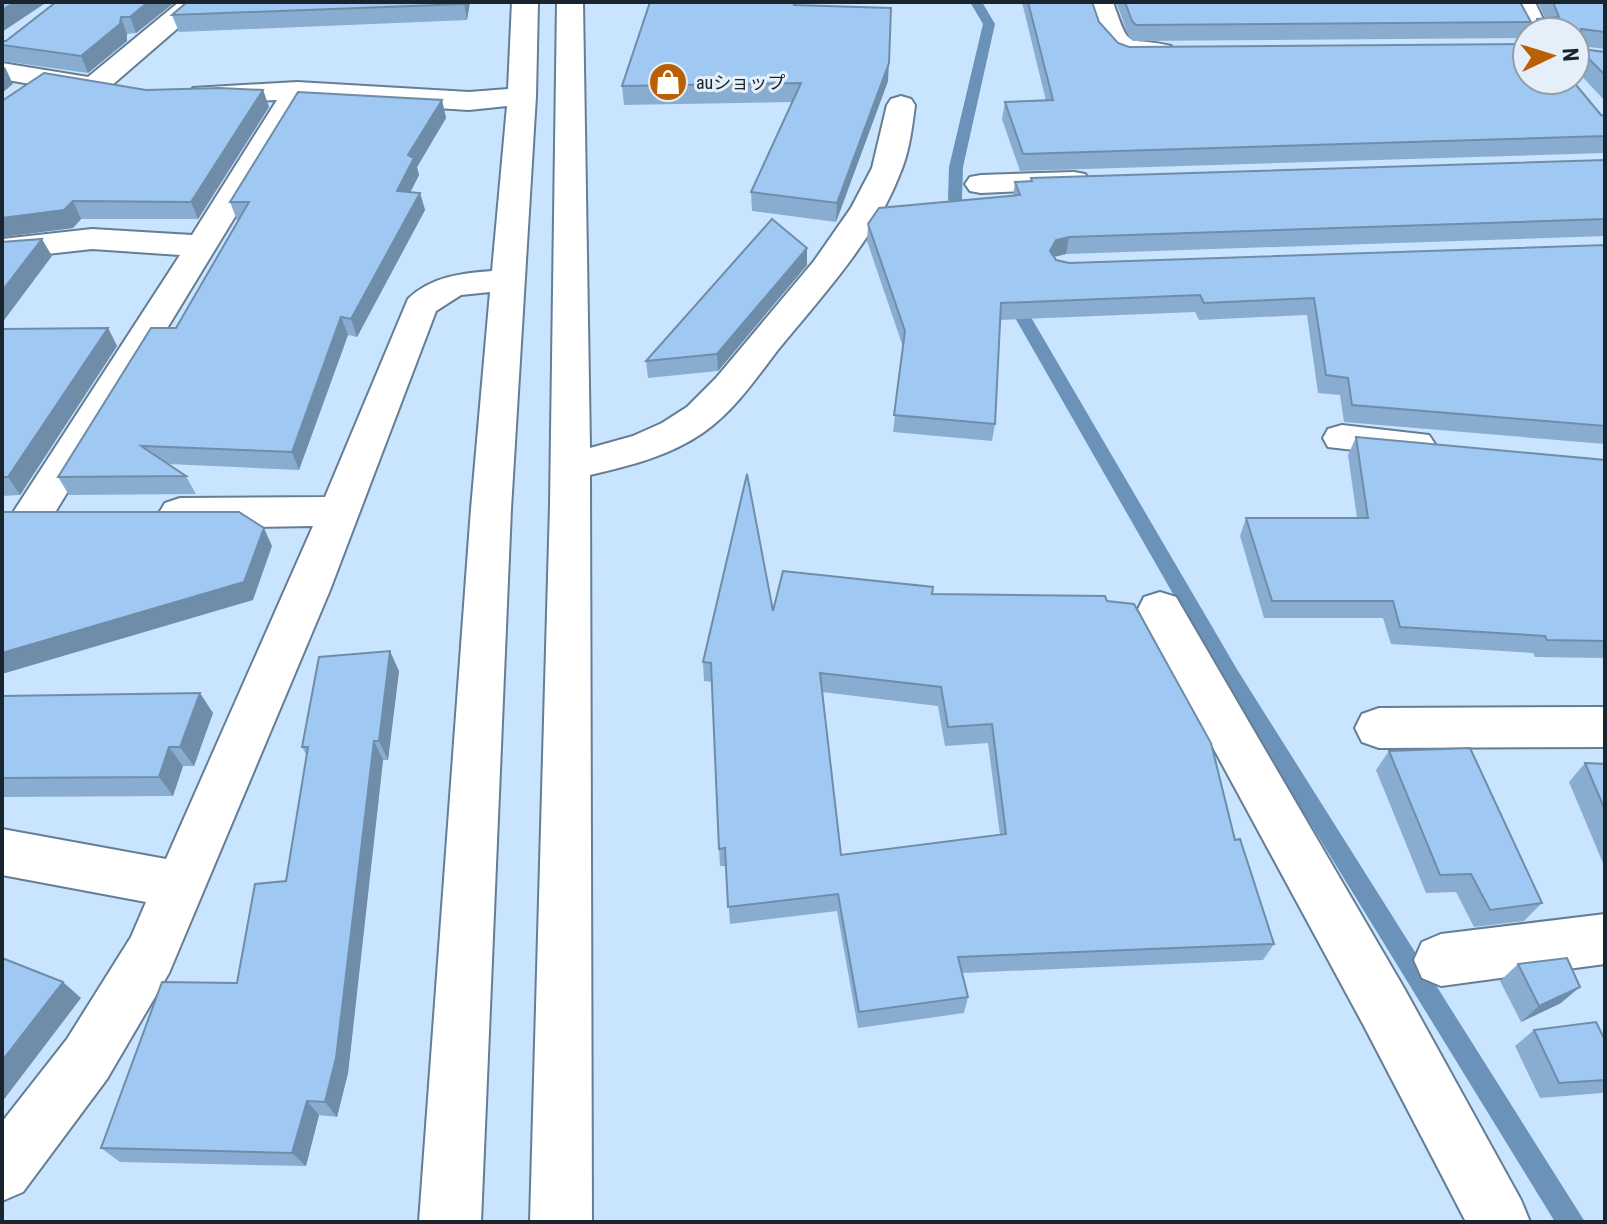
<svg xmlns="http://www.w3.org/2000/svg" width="1607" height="1224" viewBox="0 0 1607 1224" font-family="'Roboto Condensed','Noto Sans JP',sans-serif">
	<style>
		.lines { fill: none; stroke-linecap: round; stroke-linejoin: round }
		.stream { fill: #6b93ba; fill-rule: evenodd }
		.minor-casing { stroke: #657d95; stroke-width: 4 }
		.minor { fill: #fff; fill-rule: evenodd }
		.wall { fill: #89add0; fill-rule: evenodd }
		.shaded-wall { fill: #6f8da9 }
		.building { fill: #9fc9f2; stroke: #6f8da9; stroke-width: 2; fill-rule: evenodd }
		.labels { text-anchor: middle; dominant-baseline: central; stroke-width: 6; stroke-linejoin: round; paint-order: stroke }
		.far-poi-label { font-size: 18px; fill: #1a242e; stroke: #e4effa; text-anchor: start }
	</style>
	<rect width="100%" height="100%" fill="#c9e4ff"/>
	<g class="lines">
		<g class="stream">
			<polygon points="970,2 982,2 995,24 963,167 962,199 975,222 968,226 963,225 948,199 949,167 983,24"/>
			<polygon points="1010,290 1018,295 1238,671 1585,1222 1555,1222 1224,683 1002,295"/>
		</g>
		<defs>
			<g id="minor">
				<polygon points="179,2 208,2 111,86 108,93 98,96 2,79 2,63 88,77"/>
				<path d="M512 2H538L536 96 511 509 481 1222H419L471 509 490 292 461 295 436 311 330 590 169 973 107 1079 23 1192 2 1201V1122L67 1039 131 937 146 902 2 875V829L166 859 313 526 180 528 165 523 159 513 165 503 180 498 325 497 408 299C430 277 462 273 492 271L507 106 469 110 306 100 48 524 33 529 18 524 12 514 180 255 92 249 2 259V239L92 229 192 235 277 100 203 103 193 100 189 94 193 88 297 82 469 92 508 89Z"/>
				<path d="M557 2H583L590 448 633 436 662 423 687 407 716 378 814 261 851 208 872 168 887 105 891 99 901 96 911 99 915 105C912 129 909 154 899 176 873 242 821 297 777 351 755 380 734 411 704 432 670 456 629 466 590 475L592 1222H530L550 505Z"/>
				<path d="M1087 2H1113C1131 54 1125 35 1171 46L1175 52 1171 58 1144 60 1113 54 1099 38Z"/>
				<polygon points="1509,2 1535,2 1549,32 1527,32 1527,38"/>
				<polygon points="1074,172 1085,174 1090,181 1085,188 981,193 970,191 965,184 970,177 981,175"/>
				<polygon points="1342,425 1429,435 1435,444 1429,453 1415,457 1328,447 1323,438 1328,429"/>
				<polygon points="1160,592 1176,597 1404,988 1521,1200 1530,1222 1466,1222 1364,1026 1138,609 1144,597"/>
				<polygon points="1605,707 1605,747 1379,748 1362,742 1355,728 1362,714 1379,708"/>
				<polygon points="1605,914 1605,964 1441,986 1422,978 1414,960 1422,942 1441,934"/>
			</g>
		</defs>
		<use href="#minor" class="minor-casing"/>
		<use href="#minor" class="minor"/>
	</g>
	<g class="wall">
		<polygon points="56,2 175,2 136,33 127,34 127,41 88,73 2,61 2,41 6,41"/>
		<polygon points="470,2 467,20 179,32 172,15"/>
		<polygon points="650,2 798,2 797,5 888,81 836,222 752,211 751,192 793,102 624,105 622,86"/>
		<polygon points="1022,2 1092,2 1099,22 1118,43 1129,47 1605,116 1605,153 1020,171 1002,119 1005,102 1046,101"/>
		<polygon points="1116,2 1520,2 1531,22 1524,38 1133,41 1129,37"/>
		<polygon points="1538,2 1605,2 1605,49 1581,46 1581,49 1605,52 1605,101 1577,71 1575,72 1575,32 1531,32 1537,19 1545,18"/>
		<polygon points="146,90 263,90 269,107 198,219 81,219 73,228 2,237"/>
		<polygon points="442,100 446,118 417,167 419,175 410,192 420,193 425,210 357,337 348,335 299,470 169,464 186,476 196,494 69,495 58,477 176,328 239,220 237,220 230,202"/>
		<polygon points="1605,160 1605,236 1066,254 1054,257 1056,260 1069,263 1605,245 1605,444 1344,422 1340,395 1318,393 1307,315 1199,320 1195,312 1000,320 995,424 992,441 893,432 903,347 867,241 868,224 1013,196 1015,182 1030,181 1031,178"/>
		<polygon points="807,265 718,371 648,378 646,361"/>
		<polygon points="108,328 117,346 20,495 2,496 2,329"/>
		<polygon points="1356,437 1605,460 1605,658 1535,657 1533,653 1391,644 1383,618 1264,618 1240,536 1246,518 1357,518 1348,455"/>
		<path d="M932 594 1235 840 1274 944 1263 960 962 973 968 997 964 1013 858 1028 837 911 730 924 726 866H720L719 849 712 682 704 681 703 662 773 611ZM822 692 938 706 945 746 988 743 1000 835 841 855Z"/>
		<polygon points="399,671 388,760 383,760 348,1073 337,1117 319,1115 306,1166 120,1162 101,1148 237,983 286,881 307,756 302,747"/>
		<polygon points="2,696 213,713 194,766 183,766 173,796 2,797"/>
		<polygon points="1389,751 1542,903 1524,921 1474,927 1456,892 1426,893 1376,770"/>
		<polygon points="1585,763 1605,764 1605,868 1569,782"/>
		<polygon points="1518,964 1561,1003 1521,1022 1500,981"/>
		<polygon points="1534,1030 1605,1040 1605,1091 1602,1093 1540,1098 1515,1046"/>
	</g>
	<g class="shaded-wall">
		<polygon points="15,2 47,2 2,32 2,10"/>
		<polygon points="148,2 175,2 136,33 130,17"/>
		<polygon points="464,2 470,2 467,20 464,4"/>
		<polygon points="121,17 127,34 127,41 88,73 81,56"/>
		<polygon points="1585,55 1577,71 1575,72 1580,61 1580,57"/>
		<polygon points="889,63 888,81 836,222 837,203"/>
		<polygon points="5,67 13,84 2,93 2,69"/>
		<polygon points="263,90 269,107 198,219 191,202"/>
		<polygon points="442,100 446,118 417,167 419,175 402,209 397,191 408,155"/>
		<polygon points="420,193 425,210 357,337 351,319"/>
		<polygon points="73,201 81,219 73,228 2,237 2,218"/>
		<polygon points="1069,237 1066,254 1053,257 1050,251 1056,240"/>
		<polygon points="42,239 52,256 2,323 2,291"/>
		<polygon points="807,248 807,265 718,371 717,354"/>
		<polygon points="341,317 348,335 299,470 292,452"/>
		<polygon points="108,328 117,346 20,495 8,477"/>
		<polygon points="264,528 272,546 253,600 2,674 2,653"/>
		<polygon points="390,651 399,671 388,760 379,741"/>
		<polygon points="200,693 213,713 194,766 180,747"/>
		<polygon points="374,741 383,760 348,1073 337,1117 325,1102"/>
		<polygon points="169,747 183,766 173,796 159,777"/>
		<polygon points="63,982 81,998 2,1102 2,1061"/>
		<polygon points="1580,987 1561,1003 1521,1022 1539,1006"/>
		<polygon points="307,1101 319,1115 306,1166 292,1153"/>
	</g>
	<g class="building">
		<polygon points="2,2 15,2 2,10"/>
		<polygon points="56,2 148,2 130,17 121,17 120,24 81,56 2,45 2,41 6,41"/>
		<polygon points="187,2 464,2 464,4 172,15"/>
		<polygon points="650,2 795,2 794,5 891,8 889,63 837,203 751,192 801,83 622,86"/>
		<polygon points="1028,2 1092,2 1099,22 1118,43 1129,47 1527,44 1527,80 1572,80 1601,115 1605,116 1605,136 1023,154 1005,102 1053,100"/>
		<polygon points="1125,2 1520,2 1531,22 1136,25 1132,21"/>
		<polygon points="1553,2 1605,2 1605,32 1581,29 1581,49 1605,52 1605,75 1585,55 1580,57 1580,61 1575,61 1575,32 1537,32 1537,19 1559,17"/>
		<polygon points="44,73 146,90 220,88 263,90 191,202 73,201 64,210 2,218 2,101"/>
		<polygon points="298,92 442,100 408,155 414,158 397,191 420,193 351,319 341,317 292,452 141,446 186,476 58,477 151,328 176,328 249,202 230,202"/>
		<polygon points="1605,160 1605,219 1069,237 1056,240 1050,251 1056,260 1069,263 1605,245 1605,426 1352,405 1348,378 1326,375 1314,298 1204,303 1200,295 1001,303 995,424 894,415 905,331 868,224 879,208 1020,195 1015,182 1032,181 1031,178"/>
		<polygon points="772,219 807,248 717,354 646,361"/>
		<polygon points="42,239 2,291 2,242"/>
		<polygon points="108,328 8,477 2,477 2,329"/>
		<polygon points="1356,437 1605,460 1605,641 1547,640 1545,636 1400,627 1393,601 1272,601 1246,518 1368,518"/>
		<path d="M747 474 773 611 783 571 933 587 932 594 1105 596 1107 601 1134 604 1211 743 1235 840 1240 839 1274 944 958 957 968 997 859 1012 838 894 728 907 725 848 719 849 711 663 703 662ZM820 673 941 687 948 727 992 724 1006 834 841 855Z"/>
		<polygon points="2,512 239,512 264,528 244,582 2,653"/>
		<polygon points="390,651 379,741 374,741 336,1058 325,1102 307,1101 292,1153 101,1148 162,982 237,983 255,884 286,881 308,747 302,747 319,657"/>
		<polygon points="200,693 180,747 169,747 159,777 2,778 2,696"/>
		<polygon points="1470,748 1542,903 1490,910 1471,874 1440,875 1389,751"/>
		<polygon points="1585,763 1605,764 1605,810"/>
		<polygon points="2,958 63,982 2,1061"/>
		<polygon points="1567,958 1580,987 1539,1006 1518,964"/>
		<polygon points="1596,1022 1605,1040 1605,1080 1559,1083 1534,1030"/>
	</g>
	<defs>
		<symbol id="shop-disc" viewBox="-11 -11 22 22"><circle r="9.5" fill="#ba5f04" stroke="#e4effa"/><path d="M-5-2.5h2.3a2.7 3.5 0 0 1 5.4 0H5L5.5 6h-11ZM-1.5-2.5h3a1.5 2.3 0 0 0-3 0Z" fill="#fff"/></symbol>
	</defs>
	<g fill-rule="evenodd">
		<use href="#shop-disc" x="646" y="60" width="44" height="44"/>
	</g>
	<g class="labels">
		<g class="far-poi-label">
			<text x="696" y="82">auショップ</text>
		</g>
	</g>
	<rect width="1607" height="1224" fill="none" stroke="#1a242e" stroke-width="8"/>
	<g transform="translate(1551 56) rotate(86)"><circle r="38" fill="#e4effa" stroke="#939ea8" stroke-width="2"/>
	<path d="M0-6L14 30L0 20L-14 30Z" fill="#ba5f04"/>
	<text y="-12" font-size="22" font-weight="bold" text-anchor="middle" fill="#1a242e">N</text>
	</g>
</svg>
